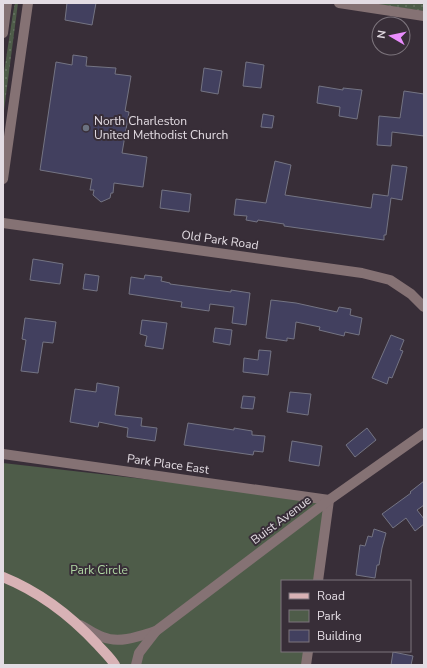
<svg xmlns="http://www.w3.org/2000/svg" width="427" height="668" viewBox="0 0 427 668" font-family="'Nunito Sans',sans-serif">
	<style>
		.grass { fill: url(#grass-dots) }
		.park { fill: #4e5c49 }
		.building { fill: #42405f; stroke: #747483 }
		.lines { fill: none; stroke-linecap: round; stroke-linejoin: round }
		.minor { stroke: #857274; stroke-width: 10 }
		.major { stroke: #d8b2b5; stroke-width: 10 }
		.worship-dot { fill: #6b7280; stroke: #382e38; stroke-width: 1.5 }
		.labels { text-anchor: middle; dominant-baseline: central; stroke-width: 4; stroke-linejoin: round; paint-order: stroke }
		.poi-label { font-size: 12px; fill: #e3dce3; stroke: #382e38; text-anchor: start }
		.street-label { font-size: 12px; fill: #e3dce3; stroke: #382e38 }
		.park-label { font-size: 12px; fill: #b1d8a4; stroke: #382e38 }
	</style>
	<defs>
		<pattern id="grass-dots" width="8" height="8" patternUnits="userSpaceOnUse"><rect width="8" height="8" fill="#4e5c49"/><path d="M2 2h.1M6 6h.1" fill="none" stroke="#677363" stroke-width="1.8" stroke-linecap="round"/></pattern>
	</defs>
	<rect width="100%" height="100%" fill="#382e38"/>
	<g class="grass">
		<polygon points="15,3 18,3 3,118 3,79 13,13"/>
		<polygon points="367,3 424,3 424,11"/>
	</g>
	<polygon class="park" points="3,463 329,500 318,581 282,581 282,651 308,651 306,665 3,665"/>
	<g class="building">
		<polygon points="67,3 96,3 92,25 65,20"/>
		<polygon points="73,55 87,57 86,66 116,68 115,74 131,76 125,111 129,112 122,153 147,157 143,187 114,183 113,193 111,193 110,198 101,202 93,195 94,190 90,190 92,179 40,170 56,62 72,65"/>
		<polygon points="246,62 264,65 261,88 243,86"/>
		<polygon points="204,68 222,71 218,94 201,91"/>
		<polygon points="319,86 343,90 343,88 362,90 357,119 339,116 340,107 317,103"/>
		<polygon points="404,91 424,94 424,136 392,132 391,146 377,145 379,116 400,118"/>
		<polygon points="263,114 274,116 272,128 261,127"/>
		<polygon points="275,161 291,165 285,195 371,208 373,194 388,196 392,165 407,167 402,200 391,198 386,235 384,235 384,240 284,226 284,224 258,220 257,222 246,220 247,216 234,215 236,199 266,203"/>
		<polygon points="162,190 191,194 189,212 160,208"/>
		<polygon points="33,259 63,264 60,284 30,280"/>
		<polygon points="85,274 99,276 97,291 83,289"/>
		<polygon points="145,275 162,277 161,281 170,283 170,284 231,292 231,290 250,293 246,325 232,323 234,307 210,304 209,311 181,307 182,302 129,294 131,277 144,279"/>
		<polygon points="271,300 296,303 337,312 339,307 351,309 350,315 362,318 359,335 345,332 344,336 319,330 320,327 296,322 294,339 287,338 287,341 266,338"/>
		<polygon points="25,318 56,322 53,343 43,342 38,373 21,371 26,340 22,339"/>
		<polygon points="142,320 167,323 163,349 145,346 147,336 140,334"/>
		<polygon points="215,328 232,330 230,345 213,342"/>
		<polygon points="391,335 404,340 400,350 403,351 392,378 389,377 387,384 372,378"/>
		<polygon points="259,350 271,351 268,375 243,372 244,358 258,360"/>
		<polygon points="97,383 119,387 115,415 142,418 141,426 157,428 155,441 127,437 128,428 99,422 98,427 70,422 75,389 96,392"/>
		<polygon points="290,392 311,394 308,415 287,412"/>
		<polygon points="243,396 255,397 253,409 241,408"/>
		<polygon points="188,423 234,430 234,428 252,431 252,435 265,436 263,452 254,451 253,455 184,445"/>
		<polygon points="367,428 376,440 355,457 346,445"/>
		<polygon points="292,441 322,446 319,466 289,461"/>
		<polygon points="424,481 424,505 417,510 424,519 424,524 415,531 406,518 393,528 382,514 411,493 410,492"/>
		<polygon points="374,529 386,533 382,548 379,565 377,565 375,578 356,575 360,545 365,546 368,536 372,537"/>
		<polygon points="393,652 413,656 411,665 391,665"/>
	</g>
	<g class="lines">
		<g class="minor">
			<polyline points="339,3 424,16"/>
			<polyline points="3,33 7,3"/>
			<polyline points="3,179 28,3"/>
			<polyline points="3,223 362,273 390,280 411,294 424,307"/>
			<polyline points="3,454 329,500 318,581"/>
			<path d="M80 625C88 629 95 635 103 637 119 644 140 636 156 631"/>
			<polyline points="136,665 139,653 156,631 329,500 424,433"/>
			<polyline points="306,665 308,651"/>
		</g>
		<path class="major" d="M3 577C40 592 70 615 97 644 103 651 110 657 115 665"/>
	</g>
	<circle class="worship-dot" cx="86" cy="128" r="4"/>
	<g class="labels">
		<g class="poi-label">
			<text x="94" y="121">North Charleston<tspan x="94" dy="14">United Methodist Church</tspan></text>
		</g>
		<g class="street-label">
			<text transform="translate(220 240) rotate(8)">Old Park Road</text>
			<text transform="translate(168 464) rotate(8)">Park Place East</text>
			<text transform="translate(281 520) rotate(-37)">Buist Avenue</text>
		</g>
		<g class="park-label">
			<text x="99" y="570">Park Circle</text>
		</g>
	</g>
	<rect width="427" height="668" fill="none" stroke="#e3dce3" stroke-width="8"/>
	<rect x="281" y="580" width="130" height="72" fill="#382e38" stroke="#7c747c"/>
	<rect x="289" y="593" width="20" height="6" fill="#d8b2b5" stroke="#7c747c"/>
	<text x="317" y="600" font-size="12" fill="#e3dce3">Road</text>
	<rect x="289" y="610" width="20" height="12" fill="#4e5c49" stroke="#7c747c"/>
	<text x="317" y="620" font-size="12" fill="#e3dce3">Park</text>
	<rect x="289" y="630" width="20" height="12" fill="#42405f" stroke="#7c747c"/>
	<text x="317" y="640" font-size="12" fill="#e3dce3">Building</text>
	<g transform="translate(391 36) rotate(279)"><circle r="19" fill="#382e38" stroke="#7c747c"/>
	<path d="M0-3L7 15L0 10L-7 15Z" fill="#ea8dfd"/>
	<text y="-6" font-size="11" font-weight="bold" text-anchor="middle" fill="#e3dce3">N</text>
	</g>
</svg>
